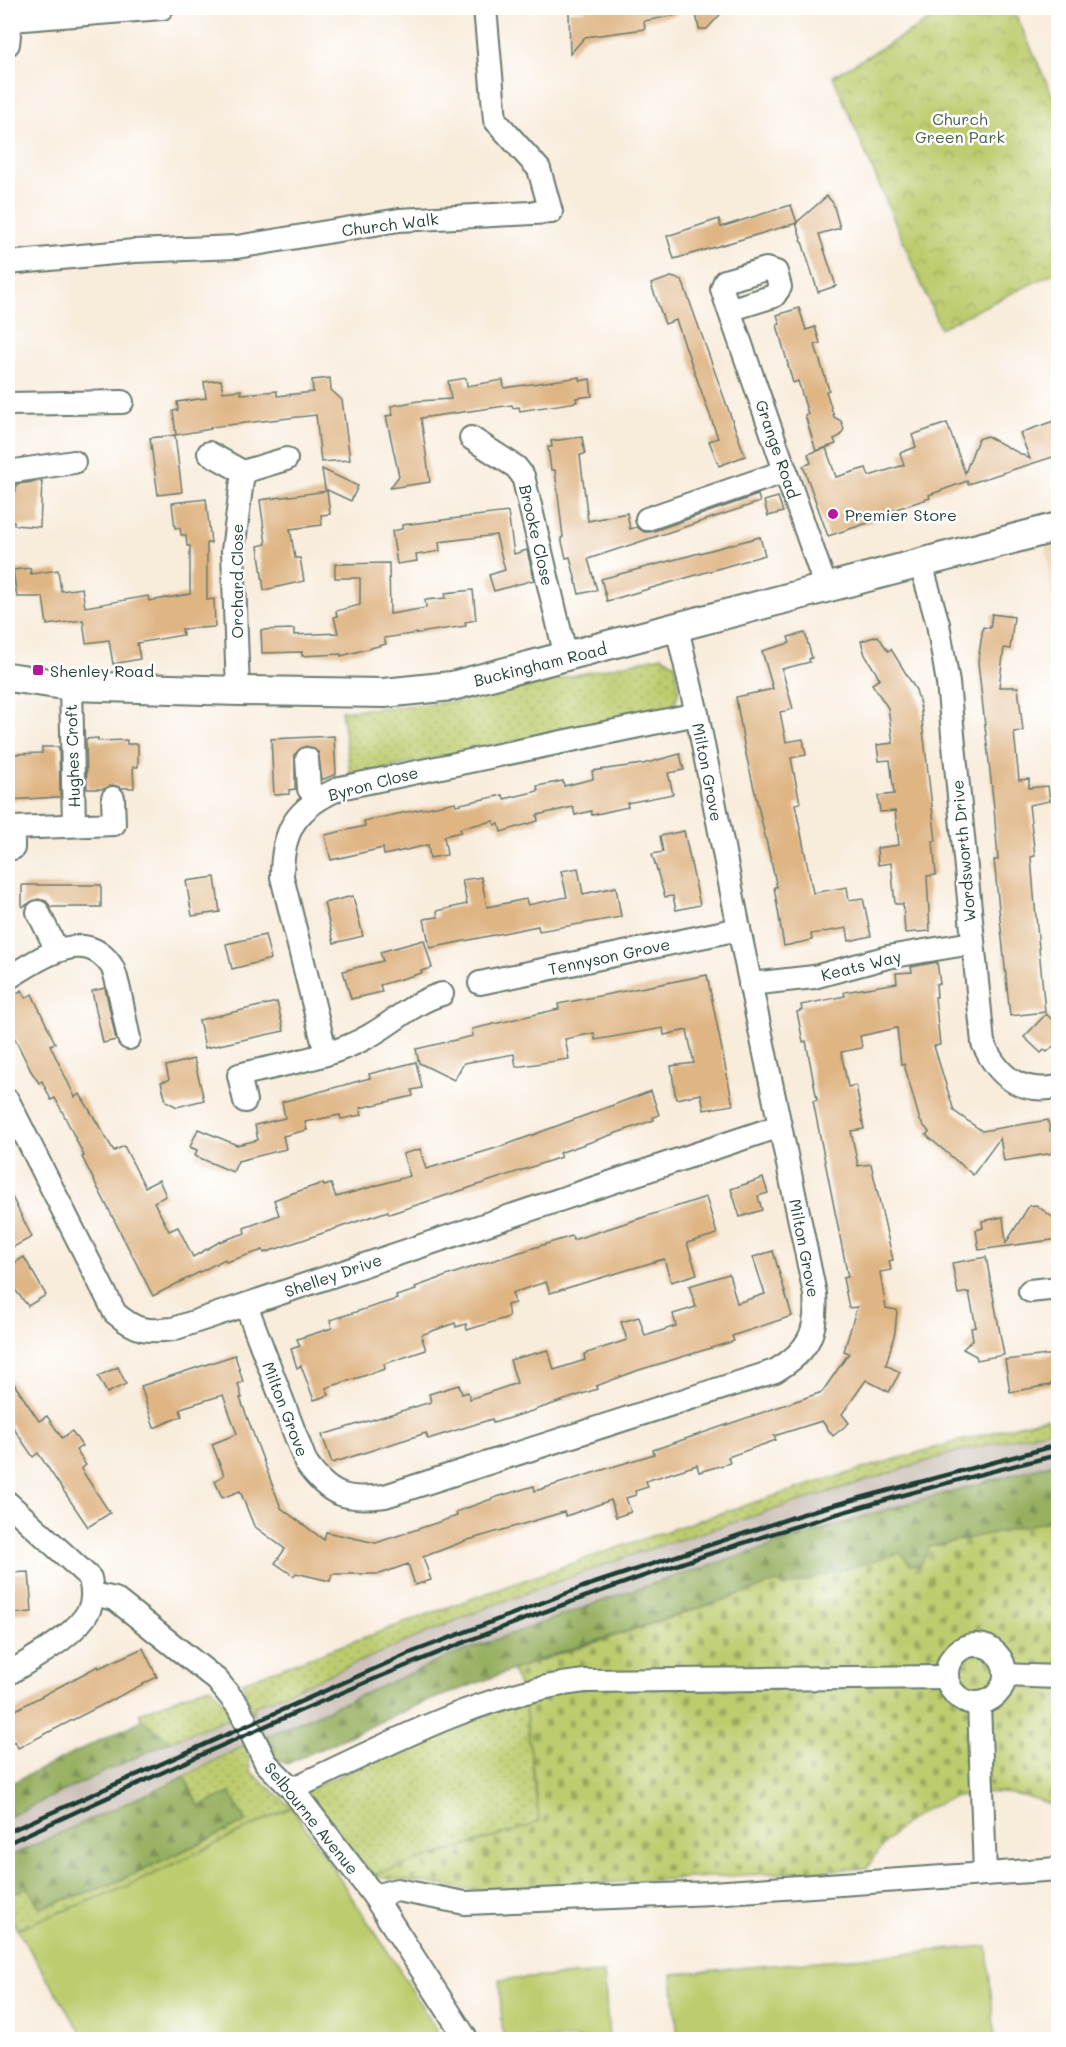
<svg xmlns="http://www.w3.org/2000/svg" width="1066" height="2047" viewBox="0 0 1066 2047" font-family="Mali,sans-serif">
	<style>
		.built { fill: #efd6bc }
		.industrial { fill: #cdc2b9 }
		.grass { fill: url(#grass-dots); stroke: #6e8451; stroke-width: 1.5 }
		.forest { fill: url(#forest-firs); stroke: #5a764a; stroke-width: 1.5 }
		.cemetery { fill: url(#cemetery-stones); stroke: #6e8451; stroke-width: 1.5 }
		.park { fill: url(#park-crowns); stroke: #6e8451; stroke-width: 1.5 }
		.pitch { fill: #bdcc6e; stroke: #6e8451; stroke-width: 1.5 }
		.building { fill: #dfb584 }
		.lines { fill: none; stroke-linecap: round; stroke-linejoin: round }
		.minor-casing { stroke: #6b7a6e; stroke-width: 26 }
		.major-casing { stroke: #6b7a6e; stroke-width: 32 }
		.minor { stroke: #fff; stroke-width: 22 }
		.major { stroke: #fff; stroke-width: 28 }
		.rail { stroke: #1f3d34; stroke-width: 4.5 }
		.poi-dot { fill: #b5179e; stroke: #fff; stroke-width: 2 }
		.labels { text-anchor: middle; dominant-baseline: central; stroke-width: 5; stroke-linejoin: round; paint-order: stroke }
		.park-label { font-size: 16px; fill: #466142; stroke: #fff }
		.street-label { font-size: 16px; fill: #1f3d34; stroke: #fff }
		.poi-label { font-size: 16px; fill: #1f3d34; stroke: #fff; text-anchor: start }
	</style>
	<defs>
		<pattern id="grass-dots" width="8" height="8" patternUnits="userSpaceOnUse" patternTransform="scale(1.5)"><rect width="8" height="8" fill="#bdcc6e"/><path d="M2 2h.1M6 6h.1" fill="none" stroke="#99a75b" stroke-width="1.8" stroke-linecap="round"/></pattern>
		<pattern id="forest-firs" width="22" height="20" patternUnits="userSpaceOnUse" patternTransform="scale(1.5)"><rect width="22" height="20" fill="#96b061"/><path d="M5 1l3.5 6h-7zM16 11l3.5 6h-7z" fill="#7a9051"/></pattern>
		<pattern id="cemetery-stones" width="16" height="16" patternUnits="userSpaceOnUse" patternTransform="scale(1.5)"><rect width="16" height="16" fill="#bdcc6e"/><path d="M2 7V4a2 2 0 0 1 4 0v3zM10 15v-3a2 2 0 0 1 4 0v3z" fill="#99a75b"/></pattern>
		<pattern id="park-crowns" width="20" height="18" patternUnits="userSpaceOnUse" patternTransform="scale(1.5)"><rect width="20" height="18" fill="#bdcc6e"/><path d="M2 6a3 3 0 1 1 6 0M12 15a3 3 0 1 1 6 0" fill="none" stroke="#99a75b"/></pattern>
	</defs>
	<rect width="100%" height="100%" fill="#fff"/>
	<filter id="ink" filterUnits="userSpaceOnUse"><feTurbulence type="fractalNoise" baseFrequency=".0167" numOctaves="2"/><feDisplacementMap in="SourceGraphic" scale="12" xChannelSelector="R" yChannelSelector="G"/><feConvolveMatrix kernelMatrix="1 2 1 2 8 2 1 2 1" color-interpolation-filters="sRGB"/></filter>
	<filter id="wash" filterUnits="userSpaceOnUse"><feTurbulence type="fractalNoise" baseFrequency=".008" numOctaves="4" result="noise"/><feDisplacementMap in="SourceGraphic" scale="24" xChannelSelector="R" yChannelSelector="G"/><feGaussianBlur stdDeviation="1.35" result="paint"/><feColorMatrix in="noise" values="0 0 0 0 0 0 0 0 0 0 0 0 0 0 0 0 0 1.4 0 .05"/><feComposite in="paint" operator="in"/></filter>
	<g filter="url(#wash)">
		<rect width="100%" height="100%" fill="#f8ecdb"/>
		<polygon class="built" points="1058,541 1058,651 1046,545"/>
		<g class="industrial">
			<polygon points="1058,1429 1058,1462 894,1507 633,1590 453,1655 262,1738 252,1715 255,1706 342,1667 488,1607 637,1553 956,1452"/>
			<polygon points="223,1720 237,1721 247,1744 8,1857 8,1817 131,1761 143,1752"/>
		</g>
		<g class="grass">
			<path d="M662 656 675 664C679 682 683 694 669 709L351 776 341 711 454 702Z"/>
			<path d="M1047 1418 1050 1430 956 1452 637 1553 488 1607 255 1706 252 1715 242 1682C507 1585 773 1487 1047 1418Z"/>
			<polygon points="212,1687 237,1721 223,1720 171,1741 142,1720 139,1713 200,1689"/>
			<polygon points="524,1697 539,1821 527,1827 372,1875 305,1790"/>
			<polygon points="247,1744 250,1771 292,1807 133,1884 17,1929 8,1913 8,1896 28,1887 40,1908 112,1884 245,1822 199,1806 184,1776"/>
		</g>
		<g class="forest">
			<polygon points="1058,1462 1058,1519 929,1547 920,1566 910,1564 900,1553 784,1587 778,1582 553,1655 420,1704 287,1764 275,1760 262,1738 453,1655 633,1590 894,1507"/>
			<polygon points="142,1720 171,1741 8,1817 8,1785"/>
			<polygon points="184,1776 199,1806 230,1793 246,1822 112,1884 40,1908 28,1888 8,1896 8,1857"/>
		</g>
		<path class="cemetery" d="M1058 1519V1807C982 1775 911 1797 867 1868L481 1890C458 1889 437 1884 414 1882 399 1880 386 1880 372 1875L527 1827 539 1821 524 1697 512 1670 778 1582 784 1587 900 1553 910 1564 920 1566 929 1547Z"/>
		<polygon class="park" points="951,8 1013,8 1058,108 1058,271 940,328 833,76"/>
		<g class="pitch">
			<polygon points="292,1807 392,1958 442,2039 85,2039 17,1929 133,1884"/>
			<polygon points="987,1946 995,2039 678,2039 672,1974"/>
			<polygon points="604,1973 609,2039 503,2039 499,1980"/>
		</g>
		<g id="blocks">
			<g class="building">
				<polygon points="584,8 676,8 677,15 644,21 645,29 585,37 570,54 569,11 585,10"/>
				<polygon points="695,8 726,8 707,29 699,29"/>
				<polygon points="827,196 833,203 840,228 819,234 836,286 818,292 796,223"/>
				<polygon points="791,205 797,223 674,259 667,236 719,219 721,227"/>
				<polygon points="671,277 682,280 745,456 719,466 709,441 718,438 676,320 665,324 651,284"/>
				<polygon points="799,308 806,330 815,327 820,343 815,345 829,390 826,391 834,417 841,421 844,429 840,436 834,439 836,444 816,451 805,415 808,414 798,381 793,383 777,325 780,324 777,315"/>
				<polygon points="580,377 580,381 590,379 592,396 576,398 577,402 520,411 519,407 513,408 512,405 421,418 430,482 390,488 399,476 386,416 393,415 391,406 418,401 451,399 448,381 466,378 467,386 503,380 504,388"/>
				<polygon points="330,378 331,390 342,400 350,460 321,462 316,415 210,427 211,429 176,435 173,411 178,410 177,402 206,398 204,382 221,380 223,392 241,390 241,394 277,391 277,396 313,392 312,380"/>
				<polygon points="1059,419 1059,455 968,484 967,481 929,495 930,498 872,517 874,521 828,536 803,466 811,463 808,454 826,448 836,477 866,468 869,476 904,465 900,453 916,447 912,435 947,423 965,473 978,439 987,436 1030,459 1020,433"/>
				<polygon points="175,435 182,492 158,495 150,438"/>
				<polygon points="582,437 585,454 580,455 588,521 627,513 630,529 637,527 644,532 651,532 758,495 760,502 588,559 597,590 579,594 570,557 566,558 561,538 563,537 555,470 551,470 548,447 552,447 551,441"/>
				<polygon points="322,469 358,486 351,501 325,489"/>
				<polygon points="42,481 40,527 14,525 14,521 8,521 8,491 16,491 16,484"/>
				<polygon points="327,491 330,514 321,515 322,525 290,529 295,558 300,558 304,581 264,590 258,546 266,544 260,500"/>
				<polygon points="778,497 783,512 768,516 764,501"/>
				<polygon points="206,499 211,543 207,543 207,600 214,599 215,627 182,629 183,635 137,643 140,659 113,664 109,640 86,643 83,620 47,625 43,597 17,597 13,570 30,568 31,574 58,570 61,591 82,588 85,607 148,596 149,601 190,594 190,546 187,546 186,535 181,535 180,528 175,528 172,503"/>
				<polygon points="508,512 514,554 527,550 534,580 494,591 489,575 505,570 496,535 439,542 440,551 416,555 417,561 397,564 392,531 402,529 402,525"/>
				<polygon points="760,537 765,555 607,601 601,579"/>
				<polygon points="389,563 390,614 426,608 425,600 446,598 445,593 473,590 476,620 465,622 466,626 384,638 386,644 341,656 341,654 302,656 302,652 262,653 261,630 294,629 294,635 338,633 334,617 337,616 336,611 360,605 360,578 335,578 335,564"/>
				<polygon points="992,614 1014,617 1010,649 1004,648 999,687 1018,687 1023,731 1014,732 1019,780 1029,779 1029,788 1048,786 1050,801 1029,805 1035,856 1031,857 1034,895 1045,1012 1010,1016 994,860 998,860 994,808 978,662 983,627 990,628"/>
				<polygon points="805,633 812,658 809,659 810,662 782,669 793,709 780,712 786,742 803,739 806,755 791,758 800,803 795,804 813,893 847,887 849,900 863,898 871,936 849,941 847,928 811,934 812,940 784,946 774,887 777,887 745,750 736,697 773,689 762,651 790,643 788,637"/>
				<polygon points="878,636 888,651 891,649 916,690 920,704 936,841 933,841 936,875 927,876 930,931 905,933 903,904 895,904 891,863 878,865 877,848 899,845 895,811 880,812 878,796 894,794 890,760 879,761 877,745 893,743 888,708 872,684 880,679 865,655 861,641"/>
				<polygon points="334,736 336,774 322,780 318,752 306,746 295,754 295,789 289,790 289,794 274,795 271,739"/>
				<polygon points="98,738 98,741 127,740 127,744 138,744 138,767 133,767 134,788 122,788 113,785 104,789 87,789 86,739"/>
				<polygon points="42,747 59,747 60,797 8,800 8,758 13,758 13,754 42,753"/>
				<polygon points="680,754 684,770 668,773 673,794 627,803 628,807 592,815 591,811 575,815 573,807 537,815 538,821 501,832 499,824 495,825 494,821 460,828 461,832 444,836 447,855 430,858 428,845 384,855 383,848 331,860 325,835 365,826 364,821 455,802 456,805 503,795 504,799 538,791 537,786 563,781 564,786 593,779 592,771 643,764"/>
				<polygon points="684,831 700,905 676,910 673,896 665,897 652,854 663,852 660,836"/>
				<polygon points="578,868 583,894 616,887 621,917 539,931 538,926 430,948 424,919 438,917 437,911 467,904 462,880 481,877 487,907 526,899 528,905 567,897 561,871"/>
				<polygon points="215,877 220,912 192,916 186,881"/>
				<polygon points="22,885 101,885 101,907 51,907 46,901 38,899 22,907"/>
				<polygon points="353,896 363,936 334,943 324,903"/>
				<polygon points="265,935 271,959 232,969 226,944"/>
				<polygon points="424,940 432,968 421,971 422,973 380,985 382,992 351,999 343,971 383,961 380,952"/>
				<polygon points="937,962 940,984 936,984 937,997 935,997 940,1045 934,1046 954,1111 982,1131 1048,1120 1050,1131 1057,1130 1059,1152 1004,1161 1000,1138 973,1175 926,1135 929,1132 920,1121 904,1064 901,1064 897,1028 860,1036 862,1048 841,1052 848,1087 856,1085 864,1129 851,1131 858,1166 871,1164 893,1260 889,1261 891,1270 880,1272 886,1308 897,1310 895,1332 886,1365 900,1372 889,1392 866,1380 842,1414 849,1423 833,1436 822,1421 774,1436 776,1440 728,1457 730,1463 699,1472 697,1465 646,1481 648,1487 635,1491 636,1495 626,1498 631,1512 616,1517 611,1500 566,1516 564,1512 465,1541 423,1557 431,1580 415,1585 408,1564 380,1574 332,1574 330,1581 296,1573 294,1576 275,1563 285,1549 254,1526 240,1491 222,1498 215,1481 224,1475 212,1444 237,1434 223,1395 184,1407 180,1410 182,1416 154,1428 141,1386 235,1355 243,1382 238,1384 242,1398 240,1398 281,1508 324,1540 326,1532 376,1543 457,1516 456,1512 497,1497 534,1486 535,1491 654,1454 653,1450 822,1392 849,1353 844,1351 857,1307 849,1308 843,1278 848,1277 813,1101 817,1100 806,1041 803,1042 797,1012 802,1010 801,1005 845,996 844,992 897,983 896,973 912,972 911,967"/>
				<polygon points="707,975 733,1105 704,1110 701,1094 676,1099 671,1066 694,1063 687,1030 664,1035 663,1028 595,1040 594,1033 565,1039 569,1059 516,1067 514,1054 464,1063 454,1080 419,1063 416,1049 473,1036 472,1029 559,1009 558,1004"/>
				<polygon points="105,988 116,1040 103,1043 92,991"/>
				<polygon points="22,990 26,998 32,994 55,1043 50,1045 75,1097 80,1094 114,1151 124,1146 145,1187 159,1180 166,1196 154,1202 169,1231 178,1227 193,1257 219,1242 245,1233 244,1228 279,1215 274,1200 284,1196 323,1183 324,1186 331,1184 336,1197 410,1176 403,1154 420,1149 426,1169 503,1146 651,1091 659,1115 653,1117 654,1120 559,1153 561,1157 469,1188 389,1214 388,1211 264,1253 263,1250 226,1262 225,1259 153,1296 82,1157 84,1156 65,1117 55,1098 51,1100 42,1081 39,1083 31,1071 8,1025 12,1023 8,1015 8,998"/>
				<polygon points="277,1002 284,1031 205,1048 199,1020"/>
				<polygon points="1046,1014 1059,1026 1059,1041 1047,1052 1044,1050 1041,1053 1024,1037"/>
				<polygon points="194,1059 204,1100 177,1107 166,1101 161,1082 169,1080 166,1066"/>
				<polygon points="416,1062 422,1088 412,1090 413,1096 360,1108 362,1115 341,1119 340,1115 305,1122 307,1130 283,1136 286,1149 238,1161 233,1172 195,1156 197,1150 190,1147 198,1129 237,1145 258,1140 255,1125 285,1118 282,1102 370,1078 369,1074"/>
				<polygon points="763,1178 768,1193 758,1196 762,1210 740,1217 731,1189"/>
				<polygon points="8,1189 32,1237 8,1250"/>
				<polygon points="706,1197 717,1234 687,1243 697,1274 671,1282 664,1259 550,1293 546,1282 512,1293 515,1303 507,1305 509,1317 467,1330 466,1324 456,1327 455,1323 421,1335 426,1350 384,1364 385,1369 326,1388 329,1395 314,1400 301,1366 297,1368 291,1349 300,1346 297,1339 332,1328 330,1320 397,1299 396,1296 416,1290 415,1287 472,1267 572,1236 573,1240"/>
				<polygon points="1036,1205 1059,1222 1059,1239 979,1250 976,1230 983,1228 982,1221 1003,1217 1006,1243 1029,1206"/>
				<polygon points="773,1251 792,1316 732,1336 734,1341 639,1370 596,1386 597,1389 532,1411 493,1423 492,1419 428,1439 426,1433 332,1463 322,1435 431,1402 429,1394 459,1385 462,1394 468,1392 470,1399 517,1383 510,1360 548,1350 554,1370 585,1360 584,1354 627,1340 621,1322 639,1317 645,1336 676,1326 673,1314 696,1307 689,1286 729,1274 737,1303 765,1294 753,1257"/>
				<polygon points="24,1257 46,1295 28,1306 12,1286 15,1284 8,1272 8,1267"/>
				<polygon points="986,1257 1004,1355 977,1360 976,1356 963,1349 973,1339 971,1328 976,1327 969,1292 958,1294 952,1263"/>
				<polygon points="1056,1354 1059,1374 1050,1385 1010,1392 1005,1360"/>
				<polygon points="118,1367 126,1384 107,1393 98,1376"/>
				<polygon points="8,1375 39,1421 47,1416 62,1438 72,1431 82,1446 76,1450 86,1465 81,1469 110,1513 88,1527 38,1453 33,1457 8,1420"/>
				<polygon points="29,1572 32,1612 8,1614 8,1573"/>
				<polygon points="143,1648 157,1677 18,1748 15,1741 8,1745 8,1714 98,1666 99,1668"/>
			</g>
		</g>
	</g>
	<g filter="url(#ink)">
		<use href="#blocks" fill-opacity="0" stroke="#6b7a6e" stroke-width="1.5"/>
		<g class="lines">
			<defs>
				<g id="minor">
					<polyline points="11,20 162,8"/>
					<polyline points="8,44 12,8"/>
					<polyline points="8,263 134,251 237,247 399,220 551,212 539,169 495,120 485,8"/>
					<polyline points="729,310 774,296 780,287 776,272 766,269 725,281 722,289 729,310 826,588"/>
					<polyline points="8,404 122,402"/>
					<polyline points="471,438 516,467 523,476 566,657"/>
					<polyline points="209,453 243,472 286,459"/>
					<polyline points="8,472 74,462"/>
					<polyline points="647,519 786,471"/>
					<path d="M921 564 938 624 948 683 983 1043C998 1077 1020 1094 1058 1087"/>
					<polyline points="71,686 74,825"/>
					<polyline points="238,691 233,551 243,472"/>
					<polyline points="307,759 309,789 318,798"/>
					<polyline points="13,848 13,828 114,824 113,798"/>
					<polyline points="38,912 57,950"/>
					<path d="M8 978C37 961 83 925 111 965 118 975 125 1023 129 1038"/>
					<polyline points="480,983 739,929"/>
					<polyline points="750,984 814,977 888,957 972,943"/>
					<path d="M326 1054 282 877C282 829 296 808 340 788L697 714"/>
					<path d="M8 1101 115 1313C136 1331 146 1332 173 1329L780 1126"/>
					<path d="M245 1101 239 1075C282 1064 331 1058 369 1036 394 1022 414 1002 442 994"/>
					<polyline points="1030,1291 1058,1288"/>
					<path d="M246 1305 306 1463C329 1496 346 1501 385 1496L775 1371C809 1351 818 1332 815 1294L739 929 697 714 677 628"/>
					<path d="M8 1503 90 1578C92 1589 94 1599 89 1610 76 1636 31 1659 8 1674"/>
					<polyline points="93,1594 115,1599 217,1680 238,1706 266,1763 292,1789 374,1896 467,2040"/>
					<circle cx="976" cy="1674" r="29"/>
					<polyline points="1005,1675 1058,1677"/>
					<polyline points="979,1703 985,1874"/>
					<path d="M292 1789C386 1746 481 1692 585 1681L947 1677"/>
					<polyline points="374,1896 397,1890 465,1903 712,1893 1058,1869"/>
				</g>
				<polyline id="major" points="8,677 71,686 238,691 384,693 452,686 1058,527"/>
			</defs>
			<use href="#minor" class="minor-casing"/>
			<use href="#major" class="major-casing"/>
			<use href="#minor" class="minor"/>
			<use href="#major" class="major"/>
			<g class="rail">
				<polyline points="8,1832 410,1653 583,1587 812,1511 1058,1445"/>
				<path d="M8 1843C166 1771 325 1696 488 1633 674 1561 865 1501 1058 1455"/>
			</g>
		</g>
	</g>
	<g class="poi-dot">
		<circle cx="833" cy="514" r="6"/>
		<rect x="32" y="664" width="12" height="12" rx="3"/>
	</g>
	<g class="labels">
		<g class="park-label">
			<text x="960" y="118">Church<tspan x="960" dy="18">Green Park</tspan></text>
		</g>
		<g class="street-label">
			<text transform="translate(390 224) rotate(-7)">Church Walk</text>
			<text transform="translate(778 449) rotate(71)">Grange Road</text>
			<text transform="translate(537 535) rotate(77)">Brooke Close</text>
			<text transform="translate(236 581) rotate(-90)">Orchard Close</text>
			<text transform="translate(540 664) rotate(-14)">Buckingham Road</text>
			<text transform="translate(72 756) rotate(-92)">Hughes Croft</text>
			<text transform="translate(708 772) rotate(79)">Milton Grove</text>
			<text transform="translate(373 783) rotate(-15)">Byron Close</text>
			<text transform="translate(963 851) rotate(-95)">Wordsworth Drive</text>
			<text transform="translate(609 956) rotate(-12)">Tennyson Grove</text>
			<text transform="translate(861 965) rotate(-14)">Keats Way</text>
			<text transform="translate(805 1248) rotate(79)">Milton Grove</text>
			<text transform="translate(333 1275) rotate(-19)">Shelley Drive</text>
			<text transform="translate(286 1409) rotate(69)">Milton Grove</text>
			<text transform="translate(312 1818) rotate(51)">Selbourne Avenue</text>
		</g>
		<g class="poi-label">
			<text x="845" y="514">Premier Store</text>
			<text x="50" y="670">Shenley Road</text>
		</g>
	</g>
	<rect width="1066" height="2047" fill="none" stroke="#fff" stroke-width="30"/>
</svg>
